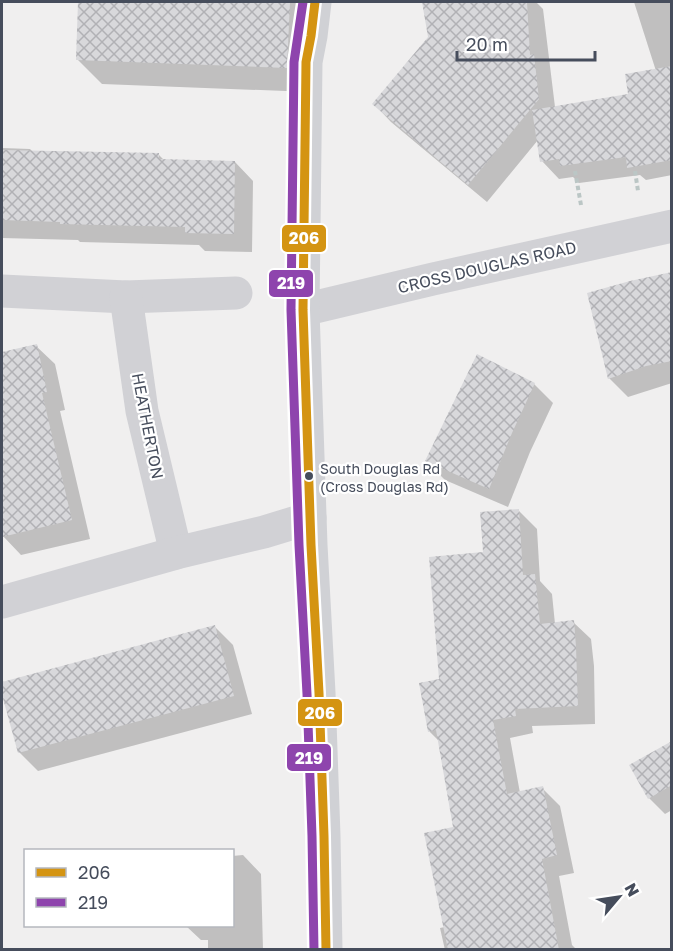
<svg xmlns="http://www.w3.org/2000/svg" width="673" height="951" viewBox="0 0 673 951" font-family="'Golos Text',sans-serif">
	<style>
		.shadow { fill: #0003 }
		.building { fill: url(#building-cross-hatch) }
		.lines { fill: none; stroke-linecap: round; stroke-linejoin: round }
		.path { stroke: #bbc6c5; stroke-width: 4; stroke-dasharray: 4.5 3; stroke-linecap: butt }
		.street { stroke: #d1d1d5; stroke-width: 33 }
		.secondary { stroke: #d0d1d5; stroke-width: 33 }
		.bus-1-casing { stroke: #fff; stroke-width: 14 }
		.bus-2-casing { stroke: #fff; stroke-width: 14 }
		.bus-1 { stroke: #d49412; stroke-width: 9 }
		.bus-2 { stroke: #8e44ad; stroke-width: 9 }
		.bus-dot { fill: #464d5c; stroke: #fff; stroke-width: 2 }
		.labels { text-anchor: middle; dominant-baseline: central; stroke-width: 4.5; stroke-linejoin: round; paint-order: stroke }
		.bus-label { font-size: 14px; fill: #464d5c; stroke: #fff; text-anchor: start }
		.street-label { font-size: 16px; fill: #464d5c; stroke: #fff }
		.line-badge { stroke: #fff; stroke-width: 2 }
		.badge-label { font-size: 16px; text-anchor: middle; font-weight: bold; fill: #fff }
	</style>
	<defs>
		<pattern id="building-cross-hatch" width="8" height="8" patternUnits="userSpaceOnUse" patternTransform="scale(1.5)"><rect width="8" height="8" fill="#d8d8db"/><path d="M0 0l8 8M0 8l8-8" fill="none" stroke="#b1b1b5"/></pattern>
	</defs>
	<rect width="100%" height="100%" fill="#f0efef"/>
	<g class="shadow">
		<polygon points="79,2 315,2 311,92 102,84 78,60"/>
		<polygon points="423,2 536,2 543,9 555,107 629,95 656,71 634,2 672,2 672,175 646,180 640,175 579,183 573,177 559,179 542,161 538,140 487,202 391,122 374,104 429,37"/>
		<polygon points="2,148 30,149 33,152 159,155 164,160 235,162 253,181 252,252 205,251 199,245 80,242 78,240 2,238"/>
		<polygon points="672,274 672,383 628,397 609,378"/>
		<polygon points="36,346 55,364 65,410 60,411 90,539 21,555 3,536 2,531 2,354"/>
		<polygon points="534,384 553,403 530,452 508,507 445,480 426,461"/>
		<polygon points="519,511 537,529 540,581 552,594 555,624 573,622 591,639 594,666 595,724 532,726 533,733 510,738 520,793 542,788 560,806 574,873 559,876 572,945 577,950 445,950 440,928 445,927 455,828 439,741 429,731 440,680 484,553"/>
		<polygon points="215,627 233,645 252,714 38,771 19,752 2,689 2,684"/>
		<polygon points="672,743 672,810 665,814 649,798"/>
		<polygon points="243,855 261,874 263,950 208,950 208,940 201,940 186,926 232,926 232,856"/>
	</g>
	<g class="building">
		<polygon points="78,2 290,2 287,68 76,60"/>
		<polygon points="422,2 527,2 530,55 534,54 539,99 468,185 372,104 428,37"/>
		<polygon points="672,66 672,160 627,168 626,157 560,166 559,159 540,162 532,110 628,94 625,74"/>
		<polygon points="2,150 159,153 159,159 235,161 234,234 185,233 185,227 60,224 60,222 2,220"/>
		<polygon points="672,272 672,361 646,366 608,379 587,293 630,281"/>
		<polygon points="37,344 47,392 42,393 72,520 2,537 2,352"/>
		<polygon points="477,354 535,383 512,433 489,489 425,461"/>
		<polygon points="519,509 523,575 535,574 540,624 574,620 576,647 578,706 515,709 516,716 493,720 507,794 543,786 557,855 542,859 559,950 448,950 424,833 453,827 436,730 428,732 419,683 439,679 429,557 483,552 480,512"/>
		<polygon points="215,625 234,696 18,753 2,695 2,682"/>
		<polygon points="672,741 672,785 648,799 629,765"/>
	</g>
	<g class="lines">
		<g class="path">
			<polyline points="575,171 581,205"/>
			<polyline points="635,171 638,191"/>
		</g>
		<g class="street">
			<polyline points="2,291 126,297 236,293"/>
			<polyline points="126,297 142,411 176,553"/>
			<polyline points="303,310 433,279 672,226"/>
			<polyline points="2,602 176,553 264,532 310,518"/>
		</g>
		<polyline class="secondary" points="315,2 311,36 306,62 303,310 311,545 319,693 324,836 326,950"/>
		<defs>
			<polyline id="bus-1" points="315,2 311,36 306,62 303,310 311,545 319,693 324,836 326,950"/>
			<polyline id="bus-2" points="303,2 294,62 291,310 299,545 307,694 312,836 314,950"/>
		</defs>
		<use href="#bus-1" class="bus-1-casing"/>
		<use href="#bus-2" class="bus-2-casing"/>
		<use href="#bus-1" class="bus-1"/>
		<use href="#bus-2" class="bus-2"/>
	</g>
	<circle class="bus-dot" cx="309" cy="476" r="5"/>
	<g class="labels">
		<g class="bus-label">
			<text x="320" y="468">South Douglas Rd<tspan x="320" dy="18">(Cross Douglas Rd)</tspan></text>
		</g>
		<g class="street-label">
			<text transform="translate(487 267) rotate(-13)">CROSS DOUGLAS ROAD</text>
			<text transform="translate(148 426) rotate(79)">HEATHERTON</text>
		</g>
	</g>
	<g class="line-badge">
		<rect x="281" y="224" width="46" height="29" rx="6" fill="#d49412"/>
		<rect x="268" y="269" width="46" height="29" rx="6" fill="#8e44ad"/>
		<rect x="297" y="698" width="46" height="29" rx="6" fill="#d49412"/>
		<rect x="286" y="743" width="46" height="29" rx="6" fill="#8e44ad"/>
	</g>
	<g class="badge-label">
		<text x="304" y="244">206</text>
		<text x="291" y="289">219</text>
		<text x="320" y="719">206</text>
		<text x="309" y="764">219</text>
	</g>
	<rect width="673" height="951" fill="none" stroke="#464d5c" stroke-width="6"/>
	<rect x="24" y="849" width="210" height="78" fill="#ffffff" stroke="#b5b8be" stroke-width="1.5"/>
	<rect x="36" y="868" width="30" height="9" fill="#d49412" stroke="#b5b8be" stroke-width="1.5"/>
	<text x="78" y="879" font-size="18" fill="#464d5c">206</text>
	<rect x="36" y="898" width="30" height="9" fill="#8e44ad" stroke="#b5b8be" stroke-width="1.5"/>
	<text x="78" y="909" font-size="18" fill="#464d5c">219</text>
	<g transform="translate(619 897) rotate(61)" stroke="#ffffff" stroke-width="4.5" paint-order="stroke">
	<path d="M0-4.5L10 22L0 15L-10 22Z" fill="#464d5c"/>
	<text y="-9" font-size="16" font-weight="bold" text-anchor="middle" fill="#464d5c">N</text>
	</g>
	<path d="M457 51v9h138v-9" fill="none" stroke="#464d5c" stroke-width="3"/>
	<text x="466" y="51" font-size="18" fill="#464d5c" stroke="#ffffff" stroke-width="4.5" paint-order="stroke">20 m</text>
</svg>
